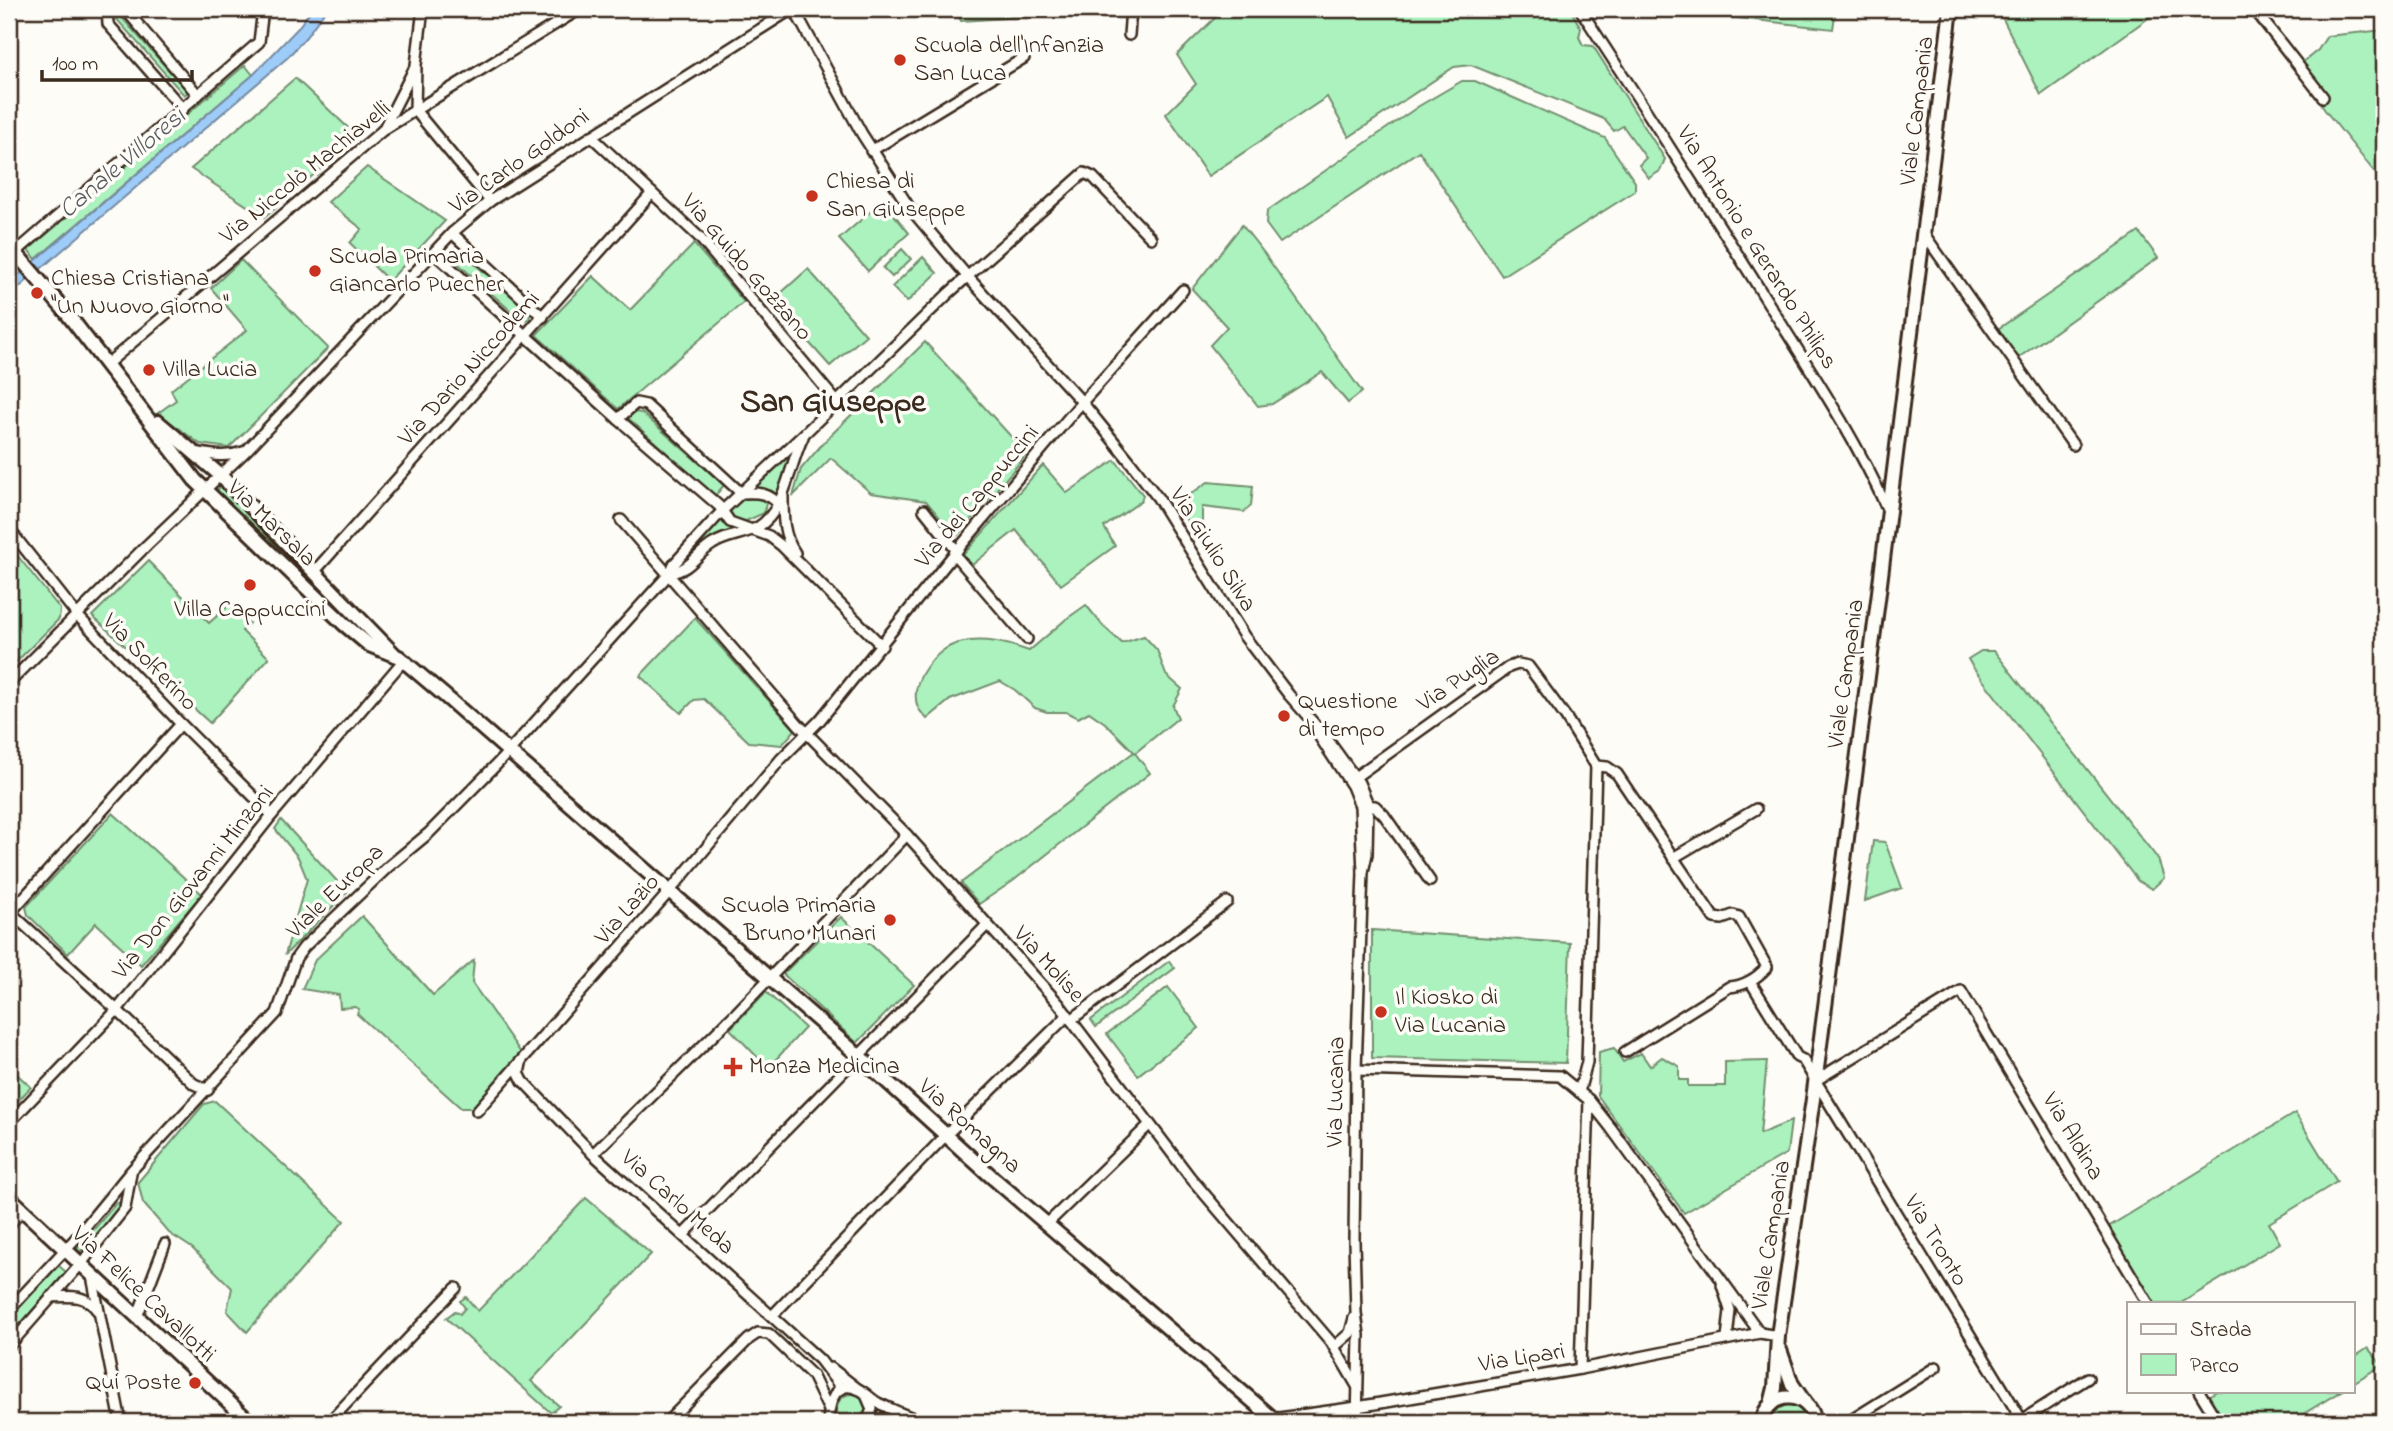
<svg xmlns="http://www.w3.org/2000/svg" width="2393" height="1431" viewBox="0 0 2393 1431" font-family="'Indie Flower',sans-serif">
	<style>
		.green { fill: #abf2be; stroke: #738e6e; stroke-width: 2 }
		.water { fill: #9eccf9; stroke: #768ba1; stroke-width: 2 }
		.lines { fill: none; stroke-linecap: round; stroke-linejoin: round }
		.street-casing { stroke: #3b2a1e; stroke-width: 14 }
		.secondary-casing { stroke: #3b2a1e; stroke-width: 18 }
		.street { stroke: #fdfcf7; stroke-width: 9 }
		.secondary { stroke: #fdfcf7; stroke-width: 12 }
		.poi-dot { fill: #c8321e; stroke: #fdfcf7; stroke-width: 2.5 }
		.labels { text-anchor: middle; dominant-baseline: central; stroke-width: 7; stroke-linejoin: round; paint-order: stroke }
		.poi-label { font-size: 24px; fill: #3b2a1e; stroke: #fdfcf7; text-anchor: start }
		.street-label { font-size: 24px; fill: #3b2a1e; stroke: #fdfcf7 }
		.water-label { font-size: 26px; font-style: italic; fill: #595b60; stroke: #fdfcf7 }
		.district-label { font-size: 32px; font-weight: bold; fill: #3b2a1e; stroke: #fdfcf7 }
	</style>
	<rect width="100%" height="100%" fill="#fdfcf7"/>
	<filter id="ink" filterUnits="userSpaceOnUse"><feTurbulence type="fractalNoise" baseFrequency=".0143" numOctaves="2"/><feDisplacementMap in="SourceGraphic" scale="14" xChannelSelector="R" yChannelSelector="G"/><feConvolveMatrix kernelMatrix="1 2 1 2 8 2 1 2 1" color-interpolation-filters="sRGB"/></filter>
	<g filter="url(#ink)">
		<g class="green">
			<polygon points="956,9 1069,9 1068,14 961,21"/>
			<polygon points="1224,9 1570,9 1581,28 1579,37 1583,45 1593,46 1665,159 1660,171 1649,178 1639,165 1646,158 1623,126 1614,131 1604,119 1471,65 1454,67 1349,137 1327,97 1208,176 1166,114 1196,84 1177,55"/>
			<polygon points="1658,9 1836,9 1833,29"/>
			<polygon points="1998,9 2161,9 2041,95"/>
			<polygon points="116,11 188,92 184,95 113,15"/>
			<polygon points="2384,30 2384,145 2378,147 2384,155 2384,184 2324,109 2303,62 2318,50 2327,36"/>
			<polygon points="245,65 253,75 36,259 28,250"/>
			<polygon points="295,78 358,137 264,217 191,169"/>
			<polygon points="1462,81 1475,81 1605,138 1635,182 1635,191 1502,276 1419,151 1280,243 1266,224 1267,211 1419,106"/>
			<polygon points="367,167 445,221 389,281 350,243 362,229 328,202"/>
			<polygon points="883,201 909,233 868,271 839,239"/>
			<polygon points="1242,225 1264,253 1362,392 1348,403 1322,372 1272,404 1258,406 1210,345 1227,327 1192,289"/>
			<polygon points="2139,232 2158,258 2018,358 1998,329"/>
			<polygon points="694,244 744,302 618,409 536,335 593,276 630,310"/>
			<polygon points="902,249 911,259 892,277 883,268"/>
			<polygon points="456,250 461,252 529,311 530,319 521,320 454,260 452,251"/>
			<polygon points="923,257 937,273 907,302 892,287"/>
			<polygon points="241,260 328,348 229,448 200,444 158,413 176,400 171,390 247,330 211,288"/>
			<polygon points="808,269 866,335 830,366 772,301"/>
			<polygon points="925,342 1027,454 956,537 926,501 871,493 831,458 793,496 801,469 824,442"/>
			<polygon points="633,412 642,413 724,485 715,496 628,418"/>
			<polygon points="791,452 778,496 772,491 756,487"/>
			<polygon points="1115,460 1143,495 1141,501 1104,527 1115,546 1061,585 1016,530 972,565 963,555 1043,465 1067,493"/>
			<polygon points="1208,482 1253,486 1251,506 1244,512 1202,507 1202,527 1195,531 1175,505"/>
			<polygon points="222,485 355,623 353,625 215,492"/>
			<polygon points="757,497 766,503 764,513 746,521 732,519 729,515 731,508 743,500"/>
			<polygon points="720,519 738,531 681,568 678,565"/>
			<polygon points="9,545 60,609 59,619 9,669"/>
			<polygon points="148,561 209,623 229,605 249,623 242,631 269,658 210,723 92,616"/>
			<path d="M1086 605 1103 626 1122 643 1144 636 1157 650 1166 675 1182 689 1173 706 1178 718 1135 753 1150 773 1013 881 979 904 961 883 1134 752 1105 723 1089 712 1078 718 1066 712H1047L1035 708 1015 690 1000 681 950 700 927 719C924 715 918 710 917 705 910 680 936 648 959 643 984 637 1007 643 1029 651L1065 620Z"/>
			<polygon points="695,618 795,730 782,745 749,742 704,699 694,700 681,713 640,676"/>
			<polygon points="1981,651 1994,651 2158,859 2164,878 2152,889 2138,881 1972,666 1968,659"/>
			<polygon points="113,813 202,894 141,965 96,923 68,954 28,915 26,907"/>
			<polygon points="281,820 347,892 285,955 307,879 298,857 275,829"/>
			<polygon points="1873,841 1885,842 1902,888 1865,901"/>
			<polygon points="362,916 433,995 474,960 472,983 521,1053 473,1108 461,1108 357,1014 359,1009 355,1007 340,1008 339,995 302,989 315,960"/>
			<polygon points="841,917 914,985 857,1043 783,974"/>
			<polygon points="1372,930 1570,943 1566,1063 1372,1058"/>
			<polygon points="1169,961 1175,968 1096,1027 1091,1020"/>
			<polygon points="1168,987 1199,1028 1138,1075 1107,1034"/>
			<polygon points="766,992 805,1028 768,1068 730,1029"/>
			<polygon points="1614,1048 1623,1062 1641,1053 1650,1066 1662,1057 1679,1066 1679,1080 1688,1080 1688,1086 1725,1086 1725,1062 1767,1061 1760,1134 1791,1121 1787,1153 1684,1213 1598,1096 1599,1052"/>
			<polygon points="9,1067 31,1087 9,1110"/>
			<polygon points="215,1101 344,1221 247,1332 227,1311 232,1288 192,1248 169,1233 143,1203 138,1182 204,1104"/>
			<polygon points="2295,1113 2337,1182 2269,1223 2280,1243 2181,1303 2153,1303 2108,1227"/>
			<polygon points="586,1198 651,1254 531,1381 559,1406 551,1413 446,1318 455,1311 460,1314 465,1308 460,1301 466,1297 478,1311"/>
			<polygon points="117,1202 120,1204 118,1211 80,1252 77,1249"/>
			<polygon points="58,1265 66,1272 9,1337 9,1319"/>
			<polygon points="2368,1348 2382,1365 2353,1383 2353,1358"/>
			<polygon points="2217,1391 2341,1391 2290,1422 2224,1422 2208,1396"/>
			<circle cx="852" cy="1409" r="15"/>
			<polygon points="1788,1404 1801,1408 1808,1422 1770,1422 1777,1409"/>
		</g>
		<polygon class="water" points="312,9 326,9 306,37 287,58 9,296 9,283 253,75 297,29"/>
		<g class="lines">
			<defs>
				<g id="street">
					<polyline points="107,9 108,24 183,109"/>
					<polyline points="125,9 198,95"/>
					<polyline points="423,9 416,65 415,110 490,201"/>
					<polyline points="794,9 862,134 909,207 967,276 1082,402 1129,460 1158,498 1244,636 1289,695 1325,736 1359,783 1368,804 1367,854 1363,872"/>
					<path d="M1580 9C1645 108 1709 208 1772 309 1813 374 1857 440 1888 511"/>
					<polyline points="2254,9 2323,97"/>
					<polyline points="1951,15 1963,9"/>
					<polyline points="1129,35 1131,9"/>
					<polyline points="383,130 414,69"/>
					<polyline points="591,136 700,238 836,401"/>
					<polyline points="871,151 1024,58"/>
					<polyline points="452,233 543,317"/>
					<polyline points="1924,234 2073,445"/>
					<polyline points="15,253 259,42 263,9"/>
					<polyline points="434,253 618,419 719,506 730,522 769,536 782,546 882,646"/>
					<polyline points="107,364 383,130 580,9"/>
					<polyline points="618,419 636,403 646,405 741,493"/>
					<path d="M195 452C212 455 225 458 243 452"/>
					<path d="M743 493C758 492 770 493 780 506"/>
					<path d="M783 496C783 518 783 535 795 553"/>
					<polyline points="924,510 957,551"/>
					<polyline points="621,520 799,725 907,835 1059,1004 1190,1177 1331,1342 1357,1386"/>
					<polyline points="9,529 77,615 181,724 272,815"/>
					<polyline points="954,554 1027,639"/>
					<polyline points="315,571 652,193"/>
					<path d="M670 573C691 570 696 554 713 544 727 535 744 535 758 527 786 510 789 465 803 437"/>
					<polyline points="9,683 147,545 247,450 452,233 490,201 792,9"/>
					<polyline points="1315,730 1352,786 1360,806 1363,872 1356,1070 1354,1241 1356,1313 1359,1335 1357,1422"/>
					<path d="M1596 766 1607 767 1617 774 1714 918 1722 919 1733 915 1739 917 1767 967C1757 978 1744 986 1729 987L1625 1052"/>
					<polyline points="1351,780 1509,667 1518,664 1528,666 1565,716 1596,766 1587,1062 1579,1092"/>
					<polyline points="1365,805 1375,806 1384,815 1430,881"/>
					<polyline points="1673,858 1756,809"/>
					<polyline points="9,911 117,1010 194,1084 208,1090"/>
					<polyline points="9,914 181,724"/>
					<polyline points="1750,981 1797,1057 1803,1060 2023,1422"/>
					<polyline points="1071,1020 1227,902"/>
					<polyline points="521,1064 519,1073 523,1081 593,1154 820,1360 842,1389"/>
					<polyline points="1356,1070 1560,1076 1589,1100 1611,1128 1760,1333"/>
					<polyline points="1815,1081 1961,991 2148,1303"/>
					<polyline points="477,1111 669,892 781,759 820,720 954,554 1076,409 1183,290"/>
					<polyline points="9,1123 117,1010 272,815 403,661"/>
					<polyline points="593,1154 735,1014 907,835"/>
					<polyline points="1048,1223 1149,1125"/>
					<polyline points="9,1225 22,1210"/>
					<polyline points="684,1234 987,925"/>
					<polyline points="92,1276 121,1422"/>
					<polyline points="1722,1285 1730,1310 1727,1339"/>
					<path d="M51 1297C70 1296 85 1294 97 1310"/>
					<polyline points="9,1310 76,1238 131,1171 277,1013 296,958 304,947 388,867 429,833 499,762 670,573 674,564 723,510 805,433 949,293 1084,173 1093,177 1151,238"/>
					<polyline points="772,1316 946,1135 1068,1015"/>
					<polyline points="137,1317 165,1244"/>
					<polyline points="9,1346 80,1265 125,1208 131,1173"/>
					<polyline points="1334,1347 1350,1333 1354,1318"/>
					<polyline points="831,1368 858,1389"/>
					<polyline points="1580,1369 1589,1100"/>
					<polyline points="2199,1391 2218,1422"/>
					<polyline points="866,1395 872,1409 867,1422"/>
					<polyline points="329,1422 456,1288"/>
					<polyline points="667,1422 749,1339 758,1333 769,1334 812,1375 828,1408"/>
					<path d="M828 1422C829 1405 834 1377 860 1390 866 1393 871 1399 878 1403 894 1410 909 1418 926 1422"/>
					<polyline points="869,1422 881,1419 900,1422"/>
					<polyline points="1250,1422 1357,1407 1580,1369 1760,1333 1778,1336"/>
					<polyline points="1848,1422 1936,1367"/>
					<polyline points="2019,1422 2088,1378"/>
				</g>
				<g id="secondary">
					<polyline points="9,245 66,312 195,480 344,624 369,645 399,657 445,696 859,1056 992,1177 1277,1422"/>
					<polyline points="158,422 220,475 394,654"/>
					<polyline points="9,1197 250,1422"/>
					<polyline points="1780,1350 1792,1384 1805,1403"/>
					<polyline points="1771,1404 1775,1388 1778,1336 1813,1099 1878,600 1951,9"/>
					<path d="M1762 1422C1767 1389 1810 1390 1815 1422"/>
				</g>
			</defs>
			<use href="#street" class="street-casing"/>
			<use href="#secondary" class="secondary-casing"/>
			<use href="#street" class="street"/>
			<use href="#secondary" class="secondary"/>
		</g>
	</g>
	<g class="poi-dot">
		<circle cx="900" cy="60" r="7"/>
		<circle cx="812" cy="196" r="7"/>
		<circle cx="315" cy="271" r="7"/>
		<circle cx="37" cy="293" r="7"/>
		<circle cx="149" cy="370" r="7"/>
		<circle cx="250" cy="585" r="7"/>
		<circle cx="1284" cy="716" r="7"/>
		<circle cx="890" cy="920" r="7"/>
		<circle cx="1381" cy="1012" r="7"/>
		<path d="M729.5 1056.5h7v7h7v7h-7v7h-7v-7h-7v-7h7z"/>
		<circle cx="195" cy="1383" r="7"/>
	</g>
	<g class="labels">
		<g class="poi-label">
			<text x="914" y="46">Scuola dell'Infanzia<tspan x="914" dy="28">San Luca</tspan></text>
			<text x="826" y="182">Chiesa di<tspan x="826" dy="28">San Giuseppe</tspan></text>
			<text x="329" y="257">Scuola Primaria<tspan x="329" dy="28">Giancarlo Puecher</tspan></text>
			<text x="51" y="279">Chiesa Cristiana<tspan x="51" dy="28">"Un Nuovo Giorno"</tspan></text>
			<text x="163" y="370">Villa Lucia</text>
			<text x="250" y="610" text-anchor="middle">Villa Cappuccini</text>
			<text x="1298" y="702">Questione<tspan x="1298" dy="28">di tempo</tspan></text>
			<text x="876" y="906" text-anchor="end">Scuola Primaria<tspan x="876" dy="28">Bruno Munari</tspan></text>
			<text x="1395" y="998">Il Kiosko di<tspan x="1395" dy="28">Via Lucania</tspan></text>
			<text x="749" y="1067">Monza Medicina</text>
			<text x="181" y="1383" text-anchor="end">Qui Poste</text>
		</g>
		<g class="street-label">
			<text transform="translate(1918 111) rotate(-83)">Viale Campania</text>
			<text transform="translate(520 162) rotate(-35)">Via Carlo Goldoni</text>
			<text transform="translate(306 173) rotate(-39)">Via Niccolò Machiavelli</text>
			<text transform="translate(1756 248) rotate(58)">Via Antonio e Gerardo Philips</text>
			<text transform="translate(746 268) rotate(49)">Via Guido Gozzano</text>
			<text transform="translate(470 369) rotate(-48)">Via Dario Niccodemi</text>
			<text transform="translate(978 497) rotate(-50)">Via dei Cappuccini</text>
			<text transform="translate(271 524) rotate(44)">Via Marsala</text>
			<text transform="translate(1212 550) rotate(58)">Via Giulio Silva</text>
			<text transform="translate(149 663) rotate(46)">Via Solferino</text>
			<text transform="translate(1847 674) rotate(-82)">Viale Campania</text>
			<text transform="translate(1459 681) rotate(-34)">Via Puglia</text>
			<text transform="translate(194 883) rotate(-51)">Via Don Giovanni Minzoni</text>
			<text transform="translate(336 892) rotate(-44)">Viale Europa</text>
			<text transform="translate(628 910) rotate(-49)">Via Lazio</text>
			<text transform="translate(1048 965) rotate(48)">Via Molise</text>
			<text transform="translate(1337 1092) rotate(-89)">Via Lucania</text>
			<text transform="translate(969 1127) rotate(42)">Via Romagna</text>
			<text transform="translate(2072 1137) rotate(59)">Via Aldina</text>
			<text transform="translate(677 1203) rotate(42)">Via Carlo Meda</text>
			<text transform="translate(1772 1235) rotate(-81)">Viale Campania</text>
			<text transform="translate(1935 1241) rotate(59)">Via Tronto</text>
			<text transform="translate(143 1295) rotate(43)">Via Felice Cavallotti</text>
			<text transform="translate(1522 1359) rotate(-9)">Via Lipari</text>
		</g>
		<g class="water-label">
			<text transform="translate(123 164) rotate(-40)">Canale Villoresi</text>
		</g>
		<g class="district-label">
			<text x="833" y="403">San Giuseppe</text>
		</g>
	</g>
	<rect width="2393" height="1431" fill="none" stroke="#fdfcf7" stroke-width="35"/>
	<rect x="18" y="18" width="2358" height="1396" fill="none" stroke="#3b2a1e" stroke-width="2.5" filter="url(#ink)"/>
	<rect x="2127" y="1302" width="228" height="91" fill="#fdfcf7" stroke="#afa8a0" stroke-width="2"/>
	<rect x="2141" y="1324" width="35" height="10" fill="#fdfcf7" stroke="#afa8a0" stroke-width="2"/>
	<text x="2190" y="1336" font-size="21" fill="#3b2a1e">Strada</text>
	<rect x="2141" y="1354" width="35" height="21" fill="#abf2be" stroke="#afa8a0" stroke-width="2"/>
	<text x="2190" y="1372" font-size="21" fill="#3b2a1e">Parco</text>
	<path d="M42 70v10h150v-10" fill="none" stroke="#3b2a1e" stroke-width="3.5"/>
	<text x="52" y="70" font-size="21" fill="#3b2a1e" stroke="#fdfcf7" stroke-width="5" paint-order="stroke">100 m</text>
</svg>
